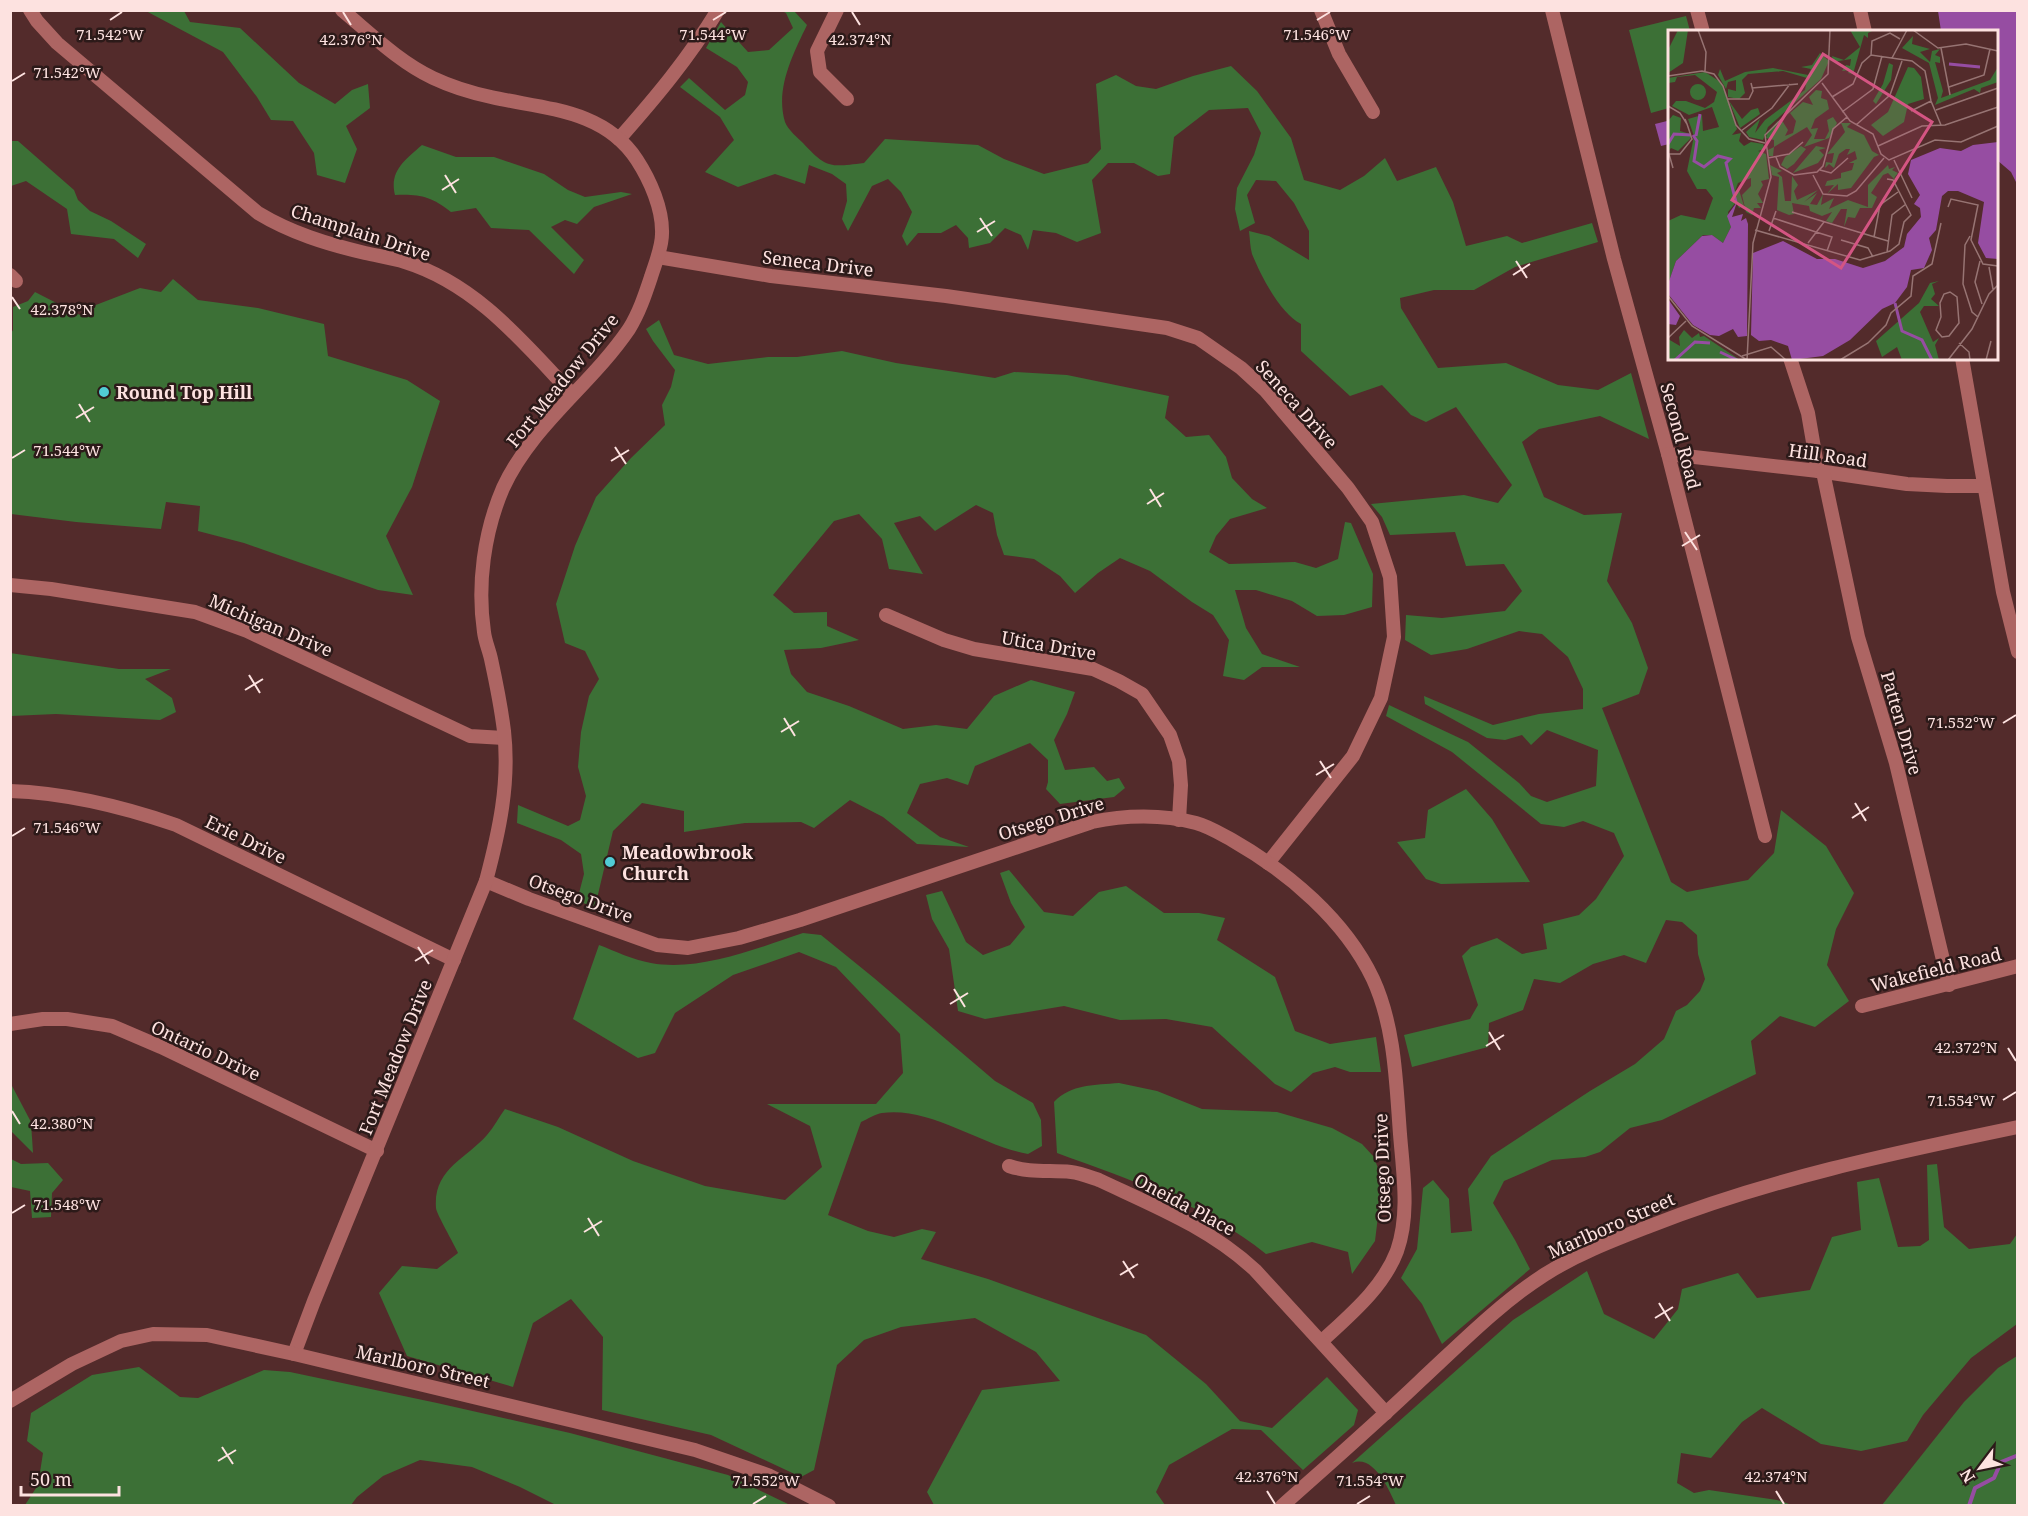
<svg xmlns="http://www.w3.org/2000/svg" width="2028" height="1516" viewBox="0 0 2028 1516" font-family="'Noto Serif',serif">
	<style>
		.green { fill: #3c7036 }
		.water { fill: #964da2 }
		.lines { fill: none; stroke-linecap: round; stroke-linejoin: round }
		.stream { stroke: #964da2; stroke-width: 4 }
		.minor { stroke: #ad6563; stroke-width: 14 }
		.ticks { fill: none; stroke: #fde2e0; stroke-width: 2 }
		.poi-dot { fill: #51ccd5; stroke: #2c1a19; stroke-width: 2 }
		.labels { text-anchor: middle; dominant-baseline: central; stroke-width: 5; stroke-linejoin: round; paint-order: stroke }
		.street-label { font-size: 18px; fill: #fde2e0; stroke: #2c1a19 }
		.poi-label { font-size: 18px; font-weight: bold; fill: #fde2e0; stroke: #2c1a19; text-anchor: start }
		.inset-river { fill: none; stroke: #964da2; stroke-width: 3 }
		.inset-road { fill: none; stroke: #977473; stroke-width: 1.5 }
		.view { fill: #d45583; fill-opacity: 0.15; stroke: #d45583; stroke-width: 3 }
		.inset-edge { fill: none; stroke: #fde2e0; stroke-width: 3 }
		.ticks-label { font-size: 15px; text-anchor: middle; fill: #fde2e0; stroke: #2c1a19; stroke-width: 5; stroke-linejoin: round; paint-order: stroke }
	</style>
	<rect width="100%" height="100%" fill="#532b2b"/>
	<g class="green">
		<polygon points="146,11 184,11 190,22 240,28 299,83 335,104 352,90 368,84 370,108 346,126 357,149 345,183 317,175 314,153 293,121 271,120 257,97 223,52"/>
		<path d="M782 11H794L807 25C793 54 775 89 785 122 788 130 798 138 803 143 827 169 830 167 864 163L885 139 978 145 1004 159 1044 174 1088 163 1101 149 1096 84 1116 75 1136 86 1156 89 1193 76 1231 66 1257 91 1291 138 1304 180 1340 190 1364 176 1385 158 1397 181 1436 167 1453 202 1466 246 1507 236 1522 243 1592 223 1598 242 1515 267 1474 290H1434L1400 298 1401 308 1438 368 1506 363 1558 385 1598 390 1631 373 1649 439 1600 416 1539 429 1522 442 1544 497 1584 515 1622 513 1607 581 1632 623 1648 668 1639 694 1602 708 1671 882 1687 892 1748 880 1774 853 1781 810 1826 846 1854 893 1836 929 1827 965 1849 1001 1815 1027 1780 1016 1751 1041 1756 1074 1662 1120 1630 1128 1600 1152 1585 1157 1552 1160 1504 1181 1493 1203 1515 1240 1530 1269 1442 1344 1422 1304 1401 1278 1417 1249 1423 1188 1433 1180 1449 1199 1451 1233 1472 1231 1468 1189 1491 1156 1590 1091 1635 1064 1664 1039 1676 1011 1687 1005 1700 991 1705 979 1698 954 1697 935 1682 922 1666 920 1646 963 1624 955 1593 964 1560 983 1534 979 1523 1010 1489 1023 1488 1047 1412 1067 1404 1035 1470 1019 1478 1005 1462 956 1471 947 1497 938 1522 954 1547 949 1543 924 1579 915 1596 899 1624 856 1614 833 1583 821 1564 827 1541 824 1452 752 1386 716 1389 705 1468 742 1519 783 1531 796 1547 802 1596 786 1598 750 1547 730 1531 745 1522 735 1505 740 1487 738 1425 704 1424 696 1493 725 1539 714 1583 709V689L1568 657 1542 634 1519 631 1467 649 1431 655 1405 640 1406 615 1442 618 1505 611 1522 591 1504 564 1466 566 1455 532 1390 535 1382 517 1371 504 1464 495 1498 503 1512 485 1456 407 1426 422 1411 415 1382 385 1350 396 1301 351V324C1280 313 1261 276 1252 254 1250 247 1250 239 1249 231L1269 236 1309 260V231L1294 203 1276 181 1256 180 1247 195 1255 223 1240 231 1235 209 1237 188 1254 155 1261 133 1248 108 1209 110 1174 137 1170 174 1158 176 1134 163H1108L1092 180 1101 233 1077 242 1056 233 1033 230 1028 250 1021 235 1005 228 990 243 969 248 968 238 956 225 941 233H918L907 246 902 236 912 212 901 192 888 179 872 186 848 231 842 219 847 201 846 184 832 174 809 165 805 184 775 174 738 187 705 172 734 140 720 117 680 87 689 78 725 110 745 95 748 82 737 67 706 48 721 22 748 52 769 50 793 28 786 13Z"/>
		<polygon points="1686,16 1690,31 1670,32 1669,108 1651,113 1629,30"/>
		<polygon points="11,141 18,141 74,190 78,200 90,211 111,221 146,244 138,258 114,239 71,234 67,209 26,181 11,186"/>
		<path d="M422 145 456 157H494L544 174 568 190 585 197 621 192 632 194 594 207 577 224 565 220 551 227 584 260 574 274 529 230 491 228 476 208 451 212C431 196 419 194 395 195 389 171 405 160 422 145Z"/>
		<polygon points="173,279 198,300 258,308 324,324 328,356 407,380 440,401 412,487 386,536 413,595 378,590 244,543 198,531 200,506 166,502 161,529 76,522 11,514 10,335 13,330 13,307 28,301 35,292 80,315 88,308 140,288 161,292"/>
		<polygon points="659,320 674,355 708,364 768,357 797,357 842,351 896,363 995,378 1014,372 1067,375 1169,396 1165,418 1186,437 1209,435 1226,457 1232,478 1252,499 1267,508 1230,519 1216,536 1209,552 1229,564 1295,562 1316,568 1338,559 1345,522 1351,523 1373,574 1372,607 1344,615 1317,616 1292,601 1256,590 1235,590 1246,628 1262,654 1300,667 1262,667 1244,680 1223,676 1229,640 1213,615 1192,602 1150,571 1120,558 1098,573 1075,593 1060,576 1034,559 1004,555 997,535 993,513 976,505 935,531 920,516 894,523 923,574 889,569 882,539 859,514 834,521 773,595 794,613 827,612 827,626 859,640 821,648 784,650 791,674 807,692 849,706 903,729 936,725 967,729 994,696 1031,680 1075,692 1067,714 1054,740 1065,770 1094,767 1107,781 1119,778 1125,788 1114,797 1060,804 1046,789 1048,782 1048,760 1030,743 975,766 968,785 947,778 920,784 907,813 940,837 969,847 917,844 883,817 850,800 814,828 801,822 745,823 684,832 684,811 642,803 613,831 595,907 577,901 584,874 581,854 561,840 517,823 518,805 568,826 580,820 586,796 578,767 581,732 589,696 599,679 585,651 565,643 556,604 575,546 596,497 630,459 665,425 662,405 671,387 675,370 653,341 646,329"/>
		<polygon points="10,653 119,669 171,669 145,679 172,698 176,712 160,720 56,714 11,716"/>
		<polygon points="1466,789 1492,819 1530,882 1441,884 1426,879 1397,842 1425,838 1428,810"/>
		<polygon points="1009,870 1044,912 1073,916 1099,892 1126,886 1164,913 1199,913 1225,918 1217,940 1275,977 1295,1031 1330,1044 1376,1037 1381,1072 1350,1072 1335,1067 1313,1073 1291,1092 1275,1084 1212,1027 1166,1019 1120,1020 1064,1006 985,1019 958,1011 949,949 932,919 926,895 942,891 966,942 983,955 1010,945 1025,927 1011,903 1000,873"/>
		<path d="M803 933 821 935 874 978 995 1081 1033 1103 1041 1120 1042 1146 1028 1154C982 1146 930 1106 882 1113 875 1114 868 1119 861 1122L828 1215 868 1231 894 1237 922 1229 936 1232 921 1259 988 1279 1146 1335 1206 1384 1240 1421 1272 1428 1327 1377 1358 1410 1354 1425 1303 1470 1261 1430 1232 1429 1169 1465 1156 1492 1165 1505H934L927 1492 982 1390 1060 1381 1036 1352 975 1318 901 1327 864 1340 837 1365 814 1470 801 1477 711 1435 602 1410 603 1337 571 1299 533 1323 513 1387 407 1356 379 1293 402 1266 437 1269 458 1253C454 1244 436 1213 436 1208 433 1169 466 1159 487 1135 494 1127 499 1117 505 1109L558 1127 633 1161 705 1186 785 1200 822 1167 810 1126 767 1104H876L903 1073 900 1034 836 967 799 952 733 975 675 1013 655 1053 638 1058 573 1019 599 945C615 951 633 960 651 963 699 972 758 948 803 933Z"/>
		<path d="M1119 1083 1157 1091 1202 1109 1277 1112 1332 1128 1362 1144 1374 1157 1382 1180 1380 1200 1375 1241 1352 1274 1348 1252 1312 1242 1266 1254C1206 1205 1128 1179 1057 1153L1054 1102C1071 1084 1095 1085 1119 1083Z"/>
		<polygon points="11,1084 31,1122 33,1153 11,1131"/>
		<polygon points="11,1159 21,1164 48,1163 63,1180 52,1193 51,1217 32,1218 30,1191 11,1187"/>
		<path d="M1937 1164 1944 1227 1969 1249 2010 1244 2017 1234V1324L1971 1358 1923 1415 1907 1441 1861 1451 1821 1444 1762 1408 1742 1422 1711 1458 1681 1453 1677 1483 1694 1493 1709 1490 1777 1500 1792 1505H1396C1389 1490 1374 1454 1352 1463L1513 1320 1587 1271 1604 1314 1654 1339 1678 1309 1682 1289 1738 1273 1757 1298 1810 1290 1832 1237 1861 1230 1857 1182 1879 1178 1898 1247 1920 1246 1929 1240 1927 1165Z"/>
		<polygon points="2017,1356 2017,1505 1882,1505 1964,1402 1998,1368"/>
		<polygon points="139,1367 180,1397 198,1398 264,1370 290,1372 437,1403 570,1433 728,1475 790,1505 556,1505 520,1487 472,1467 420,1460 383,1476 357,1497 351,1505 25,1505 38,1485 43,1453 27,1441 31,1413 92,1375"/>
	</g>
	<g class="water">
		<polygon points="1938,11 2017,11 2017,184 2011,172 1997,160 1996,32 1941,31"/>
		<polygon points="1667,121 1669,144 1661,146 1655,124"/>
	</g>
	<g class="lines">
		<polyline class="stream" points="1969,1506 1975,1488 1994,1478 2001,1462 2016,1456"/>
		<g class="minor">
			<path d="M30 10 37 21 57 43 258 213C291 233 327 244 365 253 378 256 392 258 405 262 476 284 523 342 572 394"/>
			<polyline points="837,10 817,51 820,72 847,99"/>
			<polyline points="1321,10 1339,54 1373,112"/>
			<polyline points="1552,10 1614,259 1668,454 1765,836"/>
			<polyline points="1697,10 1703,32"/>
			<polyline points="1860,10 1865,32"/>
			<path d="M619 139C656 97 688 59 718 10"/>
			<polyline points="658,257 771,276 946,296 1167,328 1198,338 1241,368 1265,390 1348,488 1372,522 1390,577 1394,637 1381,698 1353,756 1268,863"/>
			<polyline points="10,275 16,281"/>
			<polyline points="1790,358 1808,413 1818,471"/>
			<polyline points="1962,358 2003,592 2018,652"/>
			<polyline points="1668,454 1818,471 1907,484 1947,486 1984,486"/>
			<polyline points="1823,472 1858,637 1896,763 1949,985"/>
			<polyline points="10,585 51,589 195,612 247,631 470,736 504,738"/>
			<polyline points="886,615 944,640 974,649 1093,669 1119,681 1142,694 1170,735 1179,761 1181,785 1179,820"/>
			<path d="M10 791C68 793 121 806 176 825L454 960"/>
			<path d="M486 881 529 899 657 945 688 948 739 938 800 920 1092 822C1124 815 1163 814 1196 823 1208 826 1221 834 1232 840 1288 872 1345 920 1373 979 1395 1027 1396 1082 1400 1134 1403 1173 1410 1214 1397 1251 1383 1288 1350 1315 1322 1341"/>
			<polyline points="1862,1006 2018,966"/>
			<polyline points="10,1024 43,1019 67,1019 112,1026 161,1047 377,1151"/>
			<path d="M1009 1166C1030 1173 1049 1170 1071 1172 1080 1173 1090 1177 1099 1180 1154 1206 1210 1228 1255 1270L1386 1413"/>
			<path d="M294 1354 314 1301 486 881C499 832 510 783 504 731 501 707 496 682 491 659 489 650 485 641 484 632 477 585 484 532 503 488 532 425 591 385 629 329 639 313 645 295 651 277 655 264 662 248 662 234 663 209 650 180 637 160 604 109 544 109 491 97 472 93 450 86 433 78 399 62 371 34 342 10"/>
			<polyline points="10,1401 72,1364 121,1341 153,1334 207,1335 294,1354 695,1450 768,1475 829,1506"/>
			<path d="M1282 1506C1328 1465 1375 1424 1420 1381 1459 1345 1499 1304 1544 1275 1577 1254 1614 1240 1650 1226 1769 1179 1893 1153 2018 1127"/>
		</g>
	</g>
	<path class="ticks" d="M343 12 351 25M852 12 860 25M110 20 122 12M713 20 726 12M1317 20 1330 12M12 81 25 73M445 175 456 193M442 190 459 179M980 218 992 236M977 232 995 221M1516 261 1527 278M1513 275 1530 264M12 297 20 309M79 404 90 422M76 418 94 407M615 447 626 464M12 458 25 450M611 461 629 450M1150 489 1161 507M1147 504 1164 493M1685 532 1697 550M1682 546 1700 535M249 675 260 693M245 690 263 679M784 718 795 736M2003 723 2016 715M781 732 799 721M1320 761 1331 778M1316 775 1334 764M1855 803 1866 821M1852 818 1869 807M12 836 25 828M418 947 429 964M415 961 433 950M954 989 965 1007M950 1004 968 993M1489 1032 1500 1050M1486 1046 1504 1035M2008 1048 2016 1061M2003 1100 2016 1092M12 1111 20 1124M12 1213 25 1205M588 1218 599 1236M584 1232 602 1221M1123 1261 1134 1278M1120 1275 1138 1264M1659 1303 1670 1321M1655 1318 1673 1307M222 1447 233 1464M218 1461 236 1450M1267 1491 1275 1504M1776 1491 1784 1504M753 1504 766 1496M1357 1504 1370 1496"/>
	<g class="poi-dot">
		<circle cx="104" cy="392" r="6"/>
		<circle cx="610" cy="862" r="6"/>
	</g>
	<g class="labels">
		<g class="street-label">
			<text transform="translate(361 232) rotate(18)">Champlain Drive</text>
			<text transform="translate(818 263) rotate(7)">Seneca Drive</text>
			<text transform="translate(562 380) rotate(-51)">Fort Meadow Drive</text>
			<text transform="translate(1297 404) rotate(48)">Seneca Drive</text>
			<text transform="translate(1681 436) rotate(75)">Second Road</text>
			<text transform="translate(1828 455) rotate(8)">Hill Road</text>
			<text transform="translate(271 625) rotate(23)">Michigan Drive</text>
			<text transform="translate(1049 645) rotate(10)">Utica Drive</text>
			<text transform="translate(1902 723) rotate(74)">Patten Drive</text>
			<text transform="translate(1051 818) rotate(-17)">Otsego Drive</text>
			<text transform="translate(246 839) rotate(26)">Erie Drive</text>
			<text transform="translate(581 898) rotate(20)">Otsego Drive</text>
			<text transform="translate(1936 969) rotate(-14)">Wakefield Road</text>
			<text transform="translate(206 1050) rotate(25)">Ontario Drive</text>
			<text transform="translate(395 1057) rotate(-68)">Fort Meadow Drive</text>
			<text transform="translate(1382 1168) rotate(-92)">Otsego Drive</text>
			<text transform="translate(1185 1204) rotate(28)">Oneida Place</text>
			<text transform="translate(1611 1225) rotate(-24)">Marlboro Street</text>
			<text transform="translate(423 1366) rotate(13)">Marlboro Street</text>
		</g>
		<g class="poi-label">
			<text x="116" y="392">Round Top Hill</text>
			<text x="622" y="852">Meadowbrook<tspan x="622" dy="21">Church</tspan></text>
		</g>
	</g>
	<g transform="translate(1668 30)">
		<rect width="330" height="330" fill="#532b2b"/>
		<path d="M10 0H20L15 33 0 43V20ZM182 0H206L200 3V8L196 5 185 44 180 43 182 40 174 41 178 35 182 36 183 29 165 32 164 26 176 30 192 17ZM245 6 244 14 262 19 252 22 262 32 264 21 272 19 267 25 272 27V33L267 32 275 61 273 68 322 50 330 37V52L313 58 312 63 306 59 267 75 270 68 261 33 234 18ZM152 23 161 31 153 49 100 97 95 110 81 107 78 102 92 89 87 103 97 90 137 60 139 48 115 41 80 44 74 50 77 63 71 69 60 67V59L68 61V50L60 52 58 59 50 45 52 39 57 51 77 42 105 38 140 45 143 39 133 37 144 35ZM221 33 225 35 223 50 208 74 205 71 215 54ZM240 37 246 38 253 47 256 69 240 74 236 92 215 106 203 95 220 82ZM37 42 54 53 69 99 64 105 73 103 71 111 76 116 83 112 95 114 97 119 90 121 98 124 101 149 93 151 95 155 90 164 95 173H89L93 178H86L84 185 78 182 74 165 83 156V148L70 153 67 161 71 160 76 176 71 178 68 172 60 182 63 197 55 213 44 205H35L8 231 0 254V191L13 185 37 190 45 168 38 159H29L19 141 26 106 20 89 34 85 35 101 51 97 44 77 21 85 4 76 8 71H18L37 78 46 72 49 62 27 45 9 47 7 52 0 53V48ZM22 62a8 8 0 1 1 16 0a8 8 0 1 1-16 0ZM148 60 154 61 153 68 159 70 161 79 147 89 143 99 150 98 146 109H157L161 101 159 90 165 87 169 93 161 108 136 117 144 105 139 97 106 117 105 126H101L100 120 106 117V110L98 108 99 103 110 91 115 92 120 100 117 106 125 103 128 91 122 83 135 72 145 75 141 67ZM61 71 74 89 83 80 90 78 92 84 72 98ZM5 85 13 88 12 101 22 104 23 108 10 121 3 118 0 122V91ZM173 93H183L179 97 196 105 204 121 211 125 206 127 183 158 170 160V154L159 164 166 155 157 156 159 151 173 148V143L184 140 186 133H181L189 129 187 121 179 125 182 119H178L171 124 166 138 161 134 157 138 158 132 164 133 166 123 159 124 177 102ZM133 116 138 119 126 134 119 139 113 135 117 127ZM148 116 158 118 151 120 156 125 150 133 125 143ZM102 135 114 141 109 143 114 147 117 171H123L124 146 130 155 126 161 129 170 150 160 136 172 149 163 142 174 149 175 155 164 153 175 166 168 161 179 180 170 200 177V155L220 135 221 139 227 137 224 140 230 143 226 148 232 147 226 149 220 143 215 145 203 163 209 167 204 178H192L187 188 180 187 176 197 179 179H173L164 193 158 191 164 182 154 186 142 181 141 176 124 173 126 184 121 185 109 180 111 147 104 145ZM271 251 264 254 267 264 263 269 271 276H256L252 282 265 312 271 308 267 315 271 330H234L229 317 214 327 208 311 251 273 262 253ZM16 300 24 308 31 303 32 307 36 306 72 330H0V309L12 316 11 307Z" fill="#3c7036"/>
		<path d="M330 112V229L318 228 310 213 316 172 290 161H280L274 166 268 200 261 208 264 220 256 238 243 240 239 257 227 273 214 279 182 310 155 326 124 330 120 316 103 310 91 311 83 305 85 223 115 211 149 229H167L195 238 217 231 236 217 239 204 253 187 252 178 246 174 252 165 240 144 243 130 272 118 293 121 305 115ZM69 172 64 187 75 184 73 191 78 188 80 194 79 306 70 307 65 299 51 306 42 305 25 295 0 264V254L8 231 34 206 44 205 55 213 63 197 59 186ZM0 269 12 286 8 295 0 294Z" fill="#964da2"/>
		<path class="inset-river" d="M281 34 312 37M25 105 29 111 26 131 36 137 50 126 62 129 58 133 68 172M28 106 32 84M0 114 6 104 23 105M227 273 234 301 254 310 264 330M52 322 69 330M7 330 27 312 42 313"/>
		<path class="inset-road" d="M30 0 38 22 37 41M245 0 270 18 298 14 330 21M273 18 282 65M203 25 204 11 222 3 232 9M224 28 239 0M0 46 34 41 46 44 55 56 68 95 81 109 97 113M154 53 182 91 205 104 213 124 221 130 267 110 293 112 330 96M281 57 316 45 322 19M84 58 130 54M164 67 185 54 194 33 203 25 244 31 257 41 263 71 273 95M59 69H81L85 61 83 53M0 76 12 83 19 94 17 89M268 80 330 58M243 81 263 71M174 82 205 59 214 26M188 95 222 65 234 31M73 101 104 78 122 54M210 116 254 96 277 95 330 77M108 127 112 137 126 145 149 142 155 136 165 99 179 87M100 128 121 124 135 112M226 130 244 168M5 138 1 124H12L24 109 19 94M152 140 163 143 180 128M145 145 155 164 179 166 188 161 216 128M280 177 283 169 310 175 303 210 315 234 330 236M124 182 220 211M105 188 148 202M87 200 192 230 222 221 231 214 236 192 243 185 225 150 219 149M101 201 108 181M148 202 164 207 159 221M302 206 297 215 295 254 304 282 310 287M206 207 212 175 230 162M173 210 200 218 205 227M140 213 156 192M219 222 224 185 238 174M312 231 307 252 314 274M321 237 325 259M282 262 289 267 291 293 281 306 274 307 268 300 273 287 272 273 276 264ZM0 266 24 296 79 330M0 308 18 291M291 313 301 322 302 330M74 326 103 317 118 330M79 330 85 213 103 147 97 105 160 44 162 0M172 330 200 313 218 295 223 283 243 266 245 246 264 234 273 193M280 330 304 299 321 264 330 255M318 330 323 311"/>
		<path class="view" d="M155 24 264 92 173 238 64 170Z"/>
		<rect width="330" height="330" class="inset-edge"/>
	</g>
	<g class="ticks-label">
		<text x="110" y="40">71.542°W</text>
		<text x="713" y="40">71.544°W</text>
		<text x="1317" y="40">71.546°W</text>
		<text x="351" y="45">42.376°N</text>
		<text x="860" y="45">42.374°N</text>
		<text x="67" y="78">71.542°W</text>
		<text x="62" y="315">42.378°N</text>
		<text x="67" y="456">71.544°W</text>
		<text x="1961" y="728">71.552°W</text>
		<text x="67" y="833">71.546°W</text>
		<text x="1966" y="1053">42.372°N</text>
		<text x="1961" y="1106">71.554°W</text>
		<text x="62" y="1129">42.380°N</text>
		<text x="67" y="1210">71.548°W</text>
		<text x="1267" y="1482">42.376°N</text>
		<text x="1776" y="1482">42.374°N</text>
		<text x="766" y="1486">71.552°W</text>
		<text x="1370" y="1486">71.554°W</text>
	</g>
	<rect width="2028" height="1516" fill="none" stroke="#fde2e0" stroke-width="24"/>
	<g transform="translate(1980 1468) rotate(238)" stroke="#2c1a19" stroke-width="4.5" paint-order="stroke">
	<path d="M0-4.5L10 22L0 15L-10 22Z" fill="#fde2e0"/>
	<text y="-9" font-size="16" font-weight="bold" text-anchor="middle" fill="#fde2e0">N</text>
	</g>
	<path d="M21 1486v9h98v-9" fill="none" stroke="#fde2e0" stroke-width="3"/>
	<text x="30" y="1486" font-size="18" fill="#fde2e0" stroke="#2c1a19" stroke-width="4.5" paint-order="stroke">50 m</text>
</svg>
